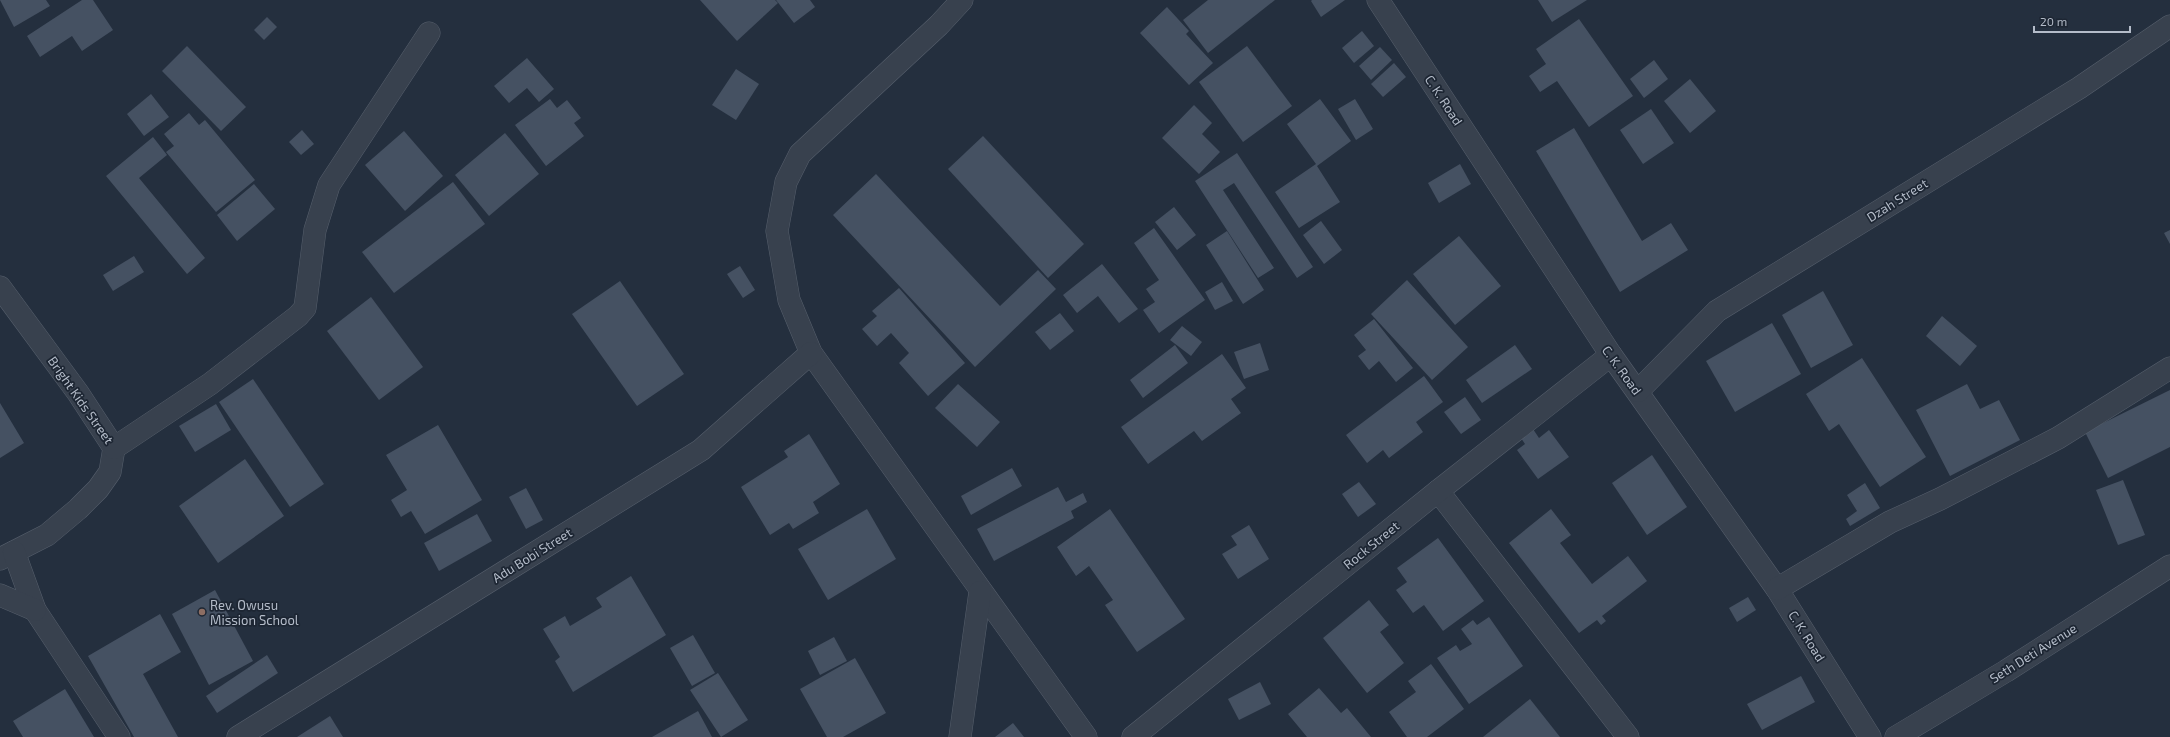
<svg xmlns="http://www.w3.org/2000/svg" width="2170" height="737" viewBox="0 0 2170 737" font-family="'Exo 2',sans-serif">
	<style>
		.building { fill: #455162 }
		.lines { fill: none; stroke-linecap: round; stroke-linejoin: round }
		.minor-casing { stroke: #565f6c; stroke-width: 23 }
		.minor { stroke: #38414e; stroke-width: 22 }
		.education-dot { fill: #8d6e63; stroke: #1d2633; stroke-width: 1.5 }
		.labels { text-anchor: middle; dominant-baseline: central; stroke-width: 3.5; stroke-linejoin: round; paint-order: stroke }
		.street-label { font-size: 13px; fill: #b4bcc9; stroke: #1d2633 }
		.poi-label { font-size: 13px; fill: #b4bcc9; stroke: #1d2633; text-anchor: start }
	</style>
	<rect width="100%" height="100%" fill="#242f3e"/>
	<g class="building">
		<polygon points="0,0 46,0 50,6 14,27"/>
		<polygon points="82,0 93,0 113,30 82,51 72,36 40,57 27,36"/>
		<polygon points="700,0 775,0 778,3 737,41"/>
		<polygon points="776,0 810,0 815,7 794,23"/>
		<polygon points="1208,0 1275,0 1208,53 1183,20"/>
		<polygon points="1312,0 1345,0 1321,17 1311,1"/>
		<polygon points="1538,0 1587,0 1552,22"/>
		<polygon points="1167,7 1189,31 1186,34 1213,63 1189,85 1140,33"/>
		<polygon points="267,17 277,27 264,40 254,30"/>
		<polygon points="1579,19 1633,96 1589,127 1557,81 1540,92 1529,76 1546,64 1536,49"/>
		<polygon points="1362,31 1374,46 1354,63 1342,48"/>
		<polygon points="187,46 246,107 221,131 162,71"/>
		<polygon points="1247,46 1292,106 1243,142 1199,82"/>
		<polygon points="1380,47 1392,60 1371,80 1359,66"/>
		<polygon points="527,58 554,89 539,102 527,88 509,103 494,86"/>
		<polygon points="1654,60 1668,79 1644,98 1630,79"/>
		<polygon points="1394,63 1406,77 1383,97 1371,84"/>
		<polygon points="736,69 759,84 736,120 712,105"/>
		<polygon points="1690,79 1716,111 1690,133 1664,101"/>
		<polygon points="151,94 169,117 144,136 127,114"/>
		<polygon points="550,99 557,108 567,100 581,118 574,123 584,136 546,166 515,125"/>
		<polygon points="1320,99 1351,141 1317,166 1340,202 1299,228 1275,192 1316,164 1287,124"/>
		<polygon points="1355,99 1373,129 1356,140 1338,109"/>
		<polygon points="1194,105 1212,123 1202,134 1220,152 1199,174 1162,138"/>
		<polygon points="1651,109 1674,143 1643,164 1620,130"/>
		<polygon points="189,113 199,125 205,120 255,180 216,212 166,152 174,146 164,134"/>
		<polygon points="1574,128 1642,241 1671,223 1688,250 1620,292 1536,151"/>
		<polygon points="302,130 314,144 301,155 289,142"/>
		<polygon points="404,131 443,176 405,211 365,165"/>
		<polygon points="505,133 539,174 489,216 455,175"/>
		<polygon points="983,136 1084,244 1048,278 948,169"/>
		<polygon points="153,137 167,155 139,178 205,258 187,274 106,176"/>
		<polygon points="1237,153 1313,267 1297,278 1234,183 1223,190 1274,268 1258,278 1195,181"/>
		<polygon points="1460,164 1471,184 1439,203 1428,183"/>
		<polygon points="876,174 1000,306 1038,270 1056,289 975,367 833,215"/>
		<polygon points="453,182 485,224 394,293 362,252"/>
		<polygon points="254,184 275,209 237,241 217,215"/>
		<polygon points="1174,207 1196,235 1177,250 1155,222"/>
		<polygon points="1321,221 1342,250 1324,264 1303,235"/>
		<polygon points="1154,228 1205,300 1159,333 1143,310 1155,302 1146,289 1159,280 1134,243"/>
		<polygon points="2170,230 2170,244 2164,233"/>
		<polygon points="1227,231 1264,290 1243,304 1206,245"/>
		<polygon points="1459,236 1501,286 1455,325 1413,274"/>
		<polygon points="134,256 144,272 113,291 103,275"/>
		<polygon points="1102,264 1138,309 1119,323 1098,296 1077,313 1063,295"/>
		<polygon points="740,266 755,290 743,298 727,274"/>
		<polygon points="1407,280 1468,347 1432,380 1371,314"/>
		<polygon points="620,281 684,374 637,406 572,314"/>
		<polygon points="1222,282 1233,301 1215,310 1205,292"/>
		<polygon points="899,288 965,363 928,396 899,363 909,353 891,333 877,346 862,329 877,316 872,311"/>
		<polygon points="1823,291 1853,345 1811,368 1782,315"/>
		<polygon points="371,297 423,367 379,400 327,331"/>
		<polygon points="1060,313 1074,331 1050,350 1035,332"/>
		<polygon points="1942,316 1977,346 1960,366 1926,336"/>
		<polygon points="1374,319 1413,368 1396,382 1379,361 1369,370 1358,356 1366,350 1354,335"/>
		<polygon points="1772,323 1801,374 1735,412 1706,361"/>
		<polygon points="1182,326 1202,342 1191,356 1170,340"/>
		<polygon points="1260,343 1269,370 1244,379 1234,352"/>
		<polygon points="1175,345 1188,363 1143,398 1130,380"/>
		<polygon points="1515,345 1532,369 1482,403 1466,380"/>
		<polygon points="1222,354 1246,388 1231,399 1241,413 1202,441 1194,431 1148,464 1121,427"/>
		<polygon points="1862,358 1926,457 1880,487 1839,424 1829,431 1806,394"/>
		<polygon points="1424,376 1443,402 1416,422 1423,432 1389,458 1383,450 1367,463 1346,435"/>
		<polygon points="253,379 324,484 290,507 219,402"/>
		<polygon points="958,384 1000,422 977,447 935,408"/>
		<polygon points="1967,384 1980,409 1999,400 2020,440 1950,476 1916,410"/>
		<polygon points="2170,390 2170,447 2108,478 2085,432"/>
		<polygon points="1465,397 1481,420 1461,434 1444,412"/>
		<polygon points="0,403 24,443 0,458"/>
		<polygon points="216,404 231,430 195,452 179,426"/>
		<polygon points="438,425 482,500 425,534 411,511 401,517 391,500 407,490 386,455"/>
		<polygon points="1533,429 1539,438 1549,430 1569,457 1538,479 1517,450 1525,444 1521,438"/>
		<polygon points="809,434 840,484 813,502 819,513 793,529 789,523 770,535 741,487 788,457 784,451"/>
		<polygon points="1652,455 1687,507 1647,535 1612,483"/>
		<polygon points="245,459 284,516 218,563 179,506"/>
		<polygon points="1012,468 1022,486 971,515 961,496"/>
		<polygon points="2123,480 2145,535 2118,545 2096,490"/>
		<polygon points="1359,482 1376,504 1358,517 1342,494"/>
		<polygon points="1865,483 1880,508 1850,526 1846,519 1857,511 1847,495"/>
		<polygon points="1058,487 1066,502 1083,493 1087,502 1071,511 1074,518 994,561 977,529"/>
		<polygon points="526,488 543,520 526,529 509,497"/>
		<polygon points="867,509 896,559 828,600 798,549"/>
		<polygon points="1110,509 1185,619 1137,652 1105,605 1113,600 1089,566 1076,576 1057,547"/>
		<polygon points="1551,509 1571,535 1560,543 1592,584 1628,556 1647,581 1602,616 1606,621 1601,625 1597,620 1579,633 1509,543"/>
		<polygon points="477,514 492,541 439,571 424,543"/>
		<polygon points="1249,525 1269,559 1238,579 1222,554 1237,545 1231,536"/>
		<polygon points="1438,538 1484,601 1443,631 1424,605 1413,613 1396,590 1407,582 1397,568"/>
		<polygon points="631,576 666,635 573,692 555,661 560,657 543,629 565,616 570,626 602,607 596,598"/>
		<polygon points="215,590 253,661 209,685 172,614"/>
		<polygon points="1748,597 1756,610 1737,622 1729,608"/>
		<polygon points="1369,600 1389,625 1380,632 1404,663 1367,693 1323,638"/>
		<polygon points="160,614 181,652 143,674 178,737 134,737 88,656"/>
		<polygon points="1489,617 1523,666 1469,704 1437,658 1456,645 1460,651 1472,644 1461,629 1473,620 1477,625"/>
		<polygon points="693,635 715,673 692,686 670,648"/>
		<polygon points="834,637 847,661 820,675 808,651"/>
		<polygon points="267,655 278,673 217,713 206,696"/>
		<polygon points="855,658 886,713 843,737 827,737 800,689"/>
		<polygon points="1431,664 1464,709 1427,737 1407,737 1389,712 1416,692 1408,681"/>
		<polygon points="718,673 748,720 721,737 690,690"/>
		<polygon points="1801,676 1815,702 1762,730 1747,704"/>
		<polygon points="1260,682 1271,704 1239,720 1228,699"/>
		<polygon points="1319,688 1341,713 1347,708 1371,737 1307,737 1288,714"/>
		<polygon points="65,689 94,737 23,737 13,721"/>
		<polygon points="1530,699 1560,737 1483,737"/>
		<polygon points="698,711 712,737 652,737"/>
		<polygon points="330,716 343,737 297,737"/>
		<polygon points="1013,723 1024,737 995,737"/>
	</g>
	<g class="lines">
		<defs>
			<g id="minor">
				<polyline points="962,0 939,25 800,154 786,182 777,231 789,300 811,353 1086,737"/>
				<polyline points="1378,0 1611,355 1777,589 1870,737"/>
				<polyline points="0,287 78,393 114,448 110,472 98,489 78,509 47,535 0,559"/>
				<polyline points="1638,391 1717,311 2079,88 2170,26"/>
				<polyline points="114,448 210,384 298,316 305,308 315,230 329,185 429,33"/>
				<polyline points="1438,491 1628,737"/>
				<polyline points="14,552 35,610 119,737"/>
				<polyline points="1777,589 1890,522 1940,499 2058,438 2170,368"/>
				<polyline points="0,595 35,610"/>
				<polyline points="238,737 701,450 811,353"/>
				<polyline points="960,737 980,592"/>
				<polyline points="1133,737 1438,491 1611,355"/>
				<polyline points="1896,737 2006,671 2170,566"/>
			</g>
		</defs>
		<use href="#minor" class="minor-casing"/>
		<use href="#minor" class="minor"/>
	</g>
	<circle class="education-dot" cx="202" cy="612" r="4"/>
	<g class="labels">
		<g class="street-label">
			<text transform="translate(1444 100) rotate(57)">C. K. Road</text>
			<text transform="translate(1897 200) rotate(-32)">Dzah Street</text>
			<text transform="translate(1622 370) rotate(54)">C. K. Road</text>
			<text transform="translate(81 400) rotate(55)">Bright Kids Street</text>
			<text transform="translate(1371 545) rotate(-39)">Rock Street</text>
			<text transform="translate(532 555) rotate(-32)">Adu Bobi Street</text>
			<text transform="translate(1807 636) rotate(58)">C. K. Road</text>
			<text transform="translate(2033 653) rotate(-32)">Seth Deti Avenue</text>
		</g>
		<g class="poi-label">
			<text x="210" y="605">Rev. Owusu<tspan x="210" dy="15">Mission School</tspan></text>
		</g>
	</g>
	<path d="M2034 26v6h96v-6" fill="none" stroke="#b4bcc9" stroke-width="2"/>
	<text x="2040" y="26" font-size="12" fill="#b4bcc9" stroke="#1d2633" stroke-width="3" paint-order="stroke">20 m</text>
</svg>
